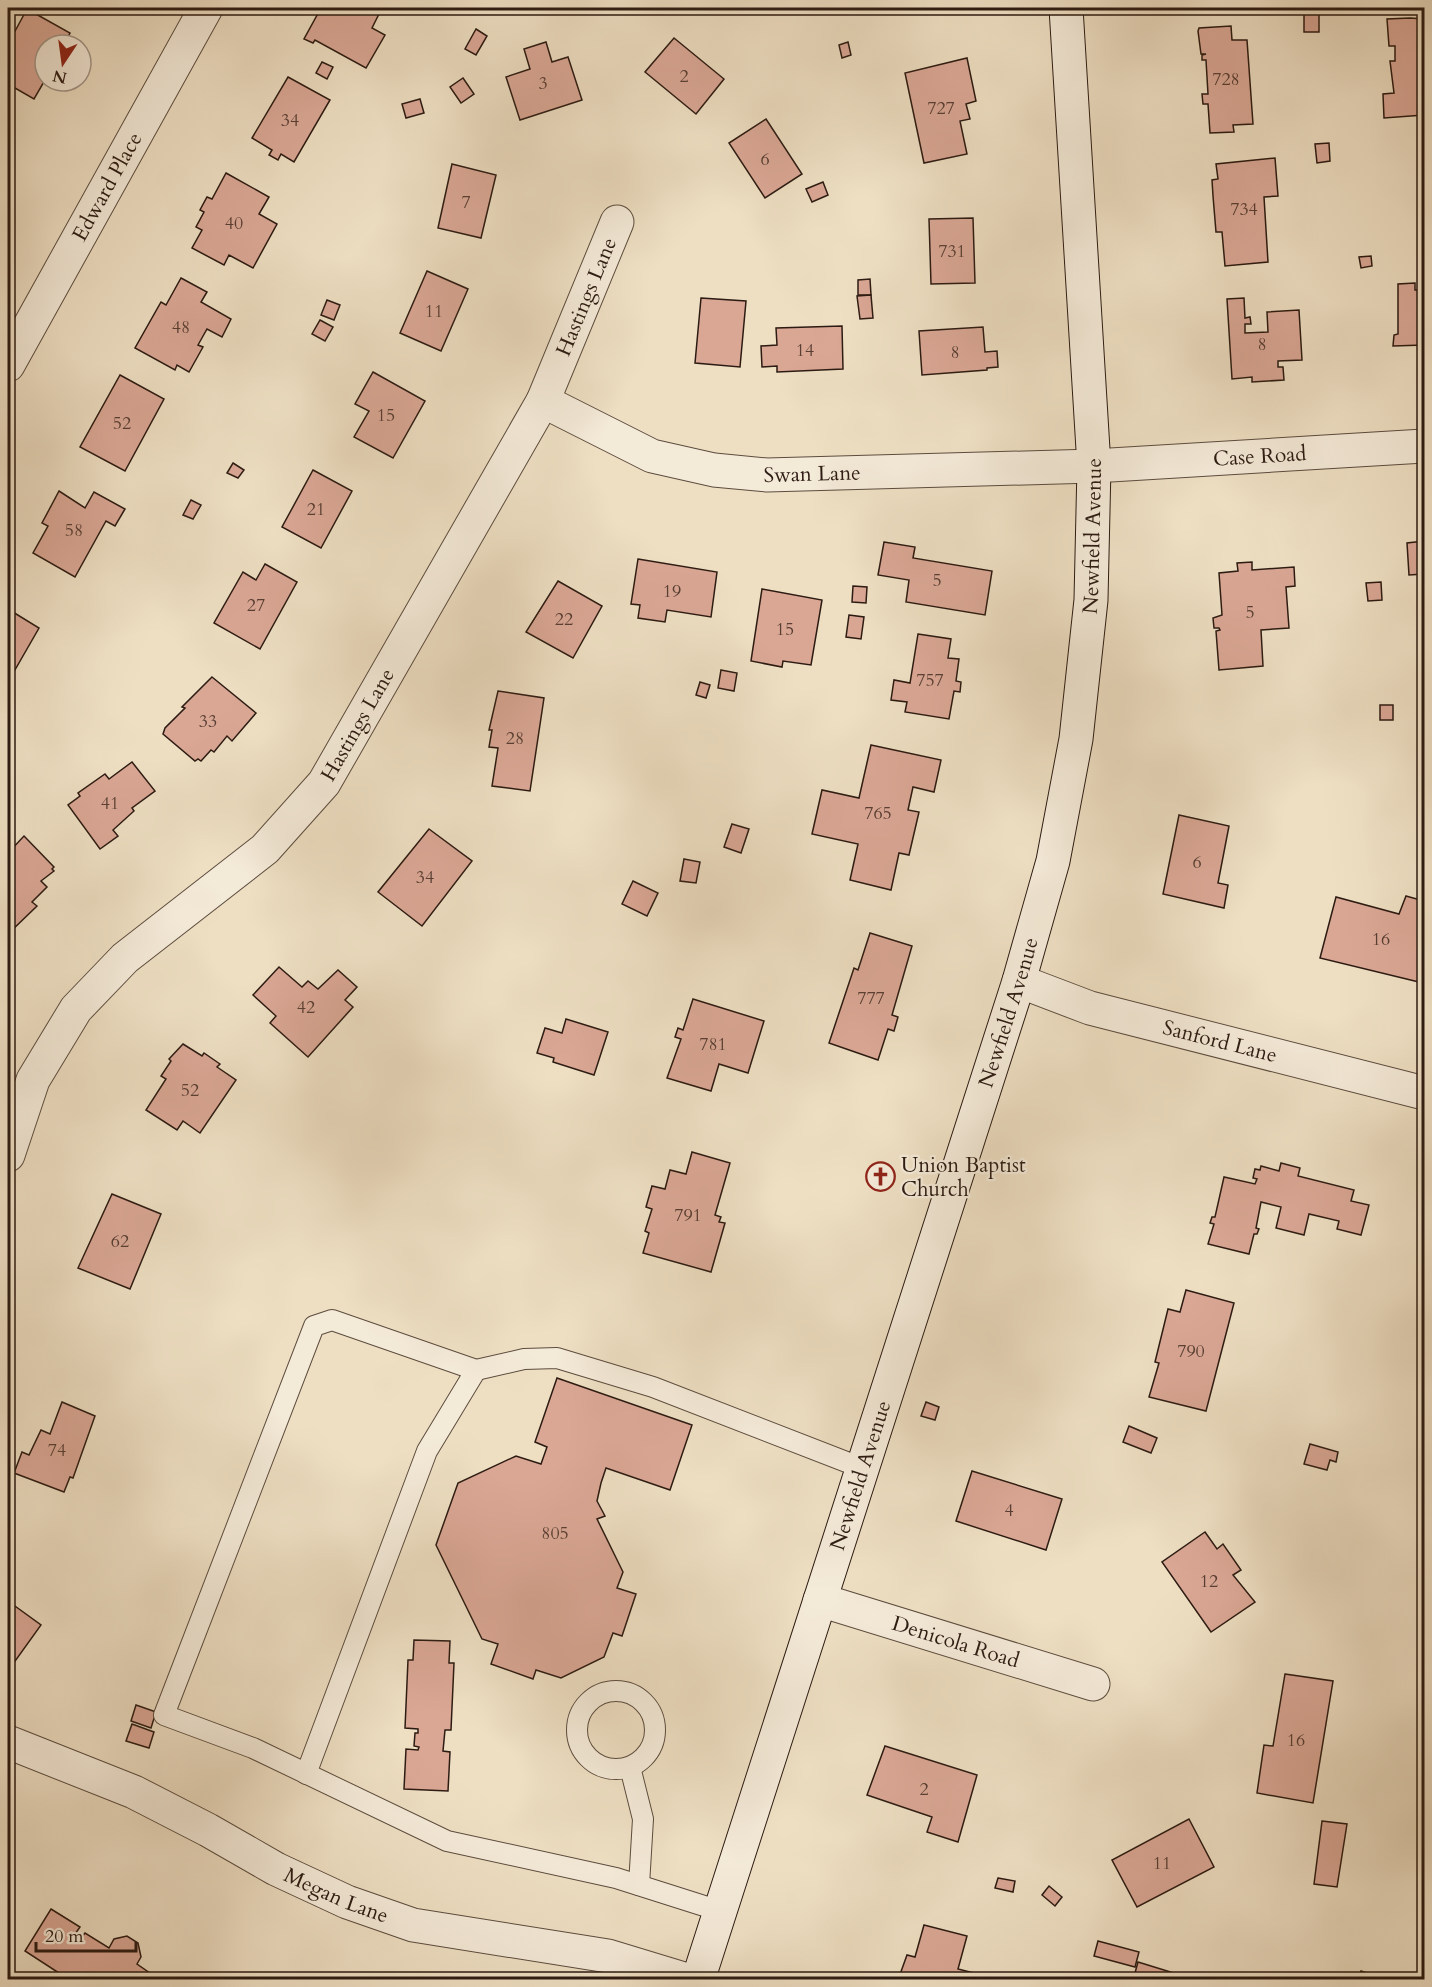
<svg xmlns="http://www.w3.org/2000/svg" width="1432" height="1987" viewBox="0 0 1432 1987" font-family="Cardo,serif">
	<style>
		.building { fill: #daa795; stroke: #2c1b12; stroke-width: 1.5 }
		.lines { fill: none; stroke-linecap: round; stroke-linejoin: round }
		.lane-casing { stroke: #5c4c3e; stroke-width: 22 }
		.street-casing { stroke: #5c4c3e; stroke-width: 35 }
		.secondary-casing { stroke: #2c1b12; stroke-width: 35 }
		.lane { stroke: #f4ead8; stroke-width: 20 }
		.street { stroke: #f4ead8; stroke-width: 33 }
		.secondary { stroke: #f4ead8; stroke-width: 33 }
		.labels { text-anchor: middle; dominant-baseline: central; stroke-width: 4.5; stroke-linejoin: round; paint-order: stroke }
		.number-label { font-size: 18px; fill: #583e33 }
		.street-label { font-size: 21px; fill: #2c1b12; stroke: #f4ead8 }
		.poi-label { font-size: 21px; fill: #2c1b12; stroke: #f4ead8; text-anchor: start }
	</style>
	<rect width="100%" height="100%" fill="#eedfc3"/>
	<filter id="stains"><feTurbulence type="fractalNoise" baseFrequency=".00333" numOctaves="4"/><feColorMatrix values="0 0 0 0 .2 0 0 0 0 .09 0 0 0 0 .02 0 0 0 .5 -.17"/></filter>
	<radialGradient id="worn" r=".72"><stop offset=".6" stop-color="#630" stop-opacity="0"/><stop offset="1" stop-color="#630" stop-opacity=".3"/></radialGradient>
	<g class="building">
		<polygon points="321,8 382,8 372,28 385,35 366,68 315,40 313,43 304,39"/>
		<polygon points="27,9 70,33 64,45 45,45 45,80 34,99 8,84 8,29 14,33"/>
		<polygon points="1319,12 1319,32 1304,32 1304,13"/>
		<polygon points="1410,18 1424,19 1424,115 1384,118 1383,94 1394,93 1390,61 1395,61 1395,46 1389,46 1387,19"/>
		<polygon points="1231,26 1232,40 1247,40 1253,124 1233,125 1234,132 1210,133 1208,104 1203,104 1202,94 1208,94 1206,60 1202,60 1202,55 1206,54 1201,54 1198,31 1199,28"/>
		<polygon points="476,29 487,36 476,55 465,49"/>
		<polygon points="674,38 724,79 696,114 645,72"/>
		<polygon points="546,42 552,62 568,57 582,100 520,120 506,77 530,69 524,49"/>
		<polygon points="848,42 851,55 842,58 839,45"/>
		<polygon points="967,58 976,101 966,104 970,119 960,121 967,154 924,163 905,73"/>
		<polygon points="322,62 333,67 327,79 316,73"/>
		<polygon points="288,77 330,100 294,162 281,154 278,160 269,155 272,150 252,138"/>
		<polygon points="463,78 474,94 461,103 450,87"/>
		<polygon points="420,99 424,113 406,118 402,104"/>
		<polygon points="766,119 802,174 765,198 729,143"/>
		<polygon points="1329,143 1330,161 1317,163 1315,144"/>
		<polygon points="1275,158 1278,196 1264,197 1268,262 1225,266 1222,232 1216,232 1213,196 1212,180 1218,179 1216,164"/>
		<polygon points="452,164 496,175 481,238 438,228"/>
		<polygon points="226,173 269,197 259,214 277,224 253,268 229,255 224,265 192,248 202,230 196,227 204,212 200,210 207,197 212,199"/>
		<polygon points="1420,181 1424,181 1424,240 1419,200 1422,200"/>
		<polygon points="823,182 828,195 812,202 806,189"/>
		<polygon points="973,218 975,283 931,284 929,219"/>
		<polygon points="1371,256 1372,266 1361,268 1359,257"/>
		<polygon points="427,271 468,289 441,351 400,333"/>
		<polygon points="181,278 207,292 201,302 231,319 222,337 207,329 198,345 203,347 189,372 177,365 175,370 135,348 161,302 166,305"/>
		<polygon points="870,279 871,295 858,295 858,280"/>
		<polygon points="1415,283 1415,290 1424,290 1424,345 1393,346 1394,335 1398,334 1398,284"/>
		<polygon points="871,295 873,318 860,319 857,296"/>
		<polygon points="701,298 746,301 740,367 695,363"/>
		<polygon points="1244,298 1245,318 1250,317 1251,324 1245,324 1245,333 1268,332 1267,312 1299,310 1302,360 1278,361 1278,367 1283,367 1284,380 1252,382 1252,377 1232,379 1227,299"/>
		<polygon points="327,300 340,305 334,320 321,315"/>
		<polygon points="320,320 333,327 325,341 312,334"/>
		<polygon points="842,326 843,369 777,372 777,366 762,367 761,346 777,345 776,328"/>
		<polygon points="983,327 985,352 997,351 998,367 987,368 987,370 922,375 919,331"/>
		<polygon points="373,372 425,401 393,458 354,437 369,411 355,404"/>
		<polygon points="120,375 164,399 125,471 80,447"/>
		<polygon points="233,463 244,470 238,478 227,473"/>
		<polygon points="313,470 352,491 321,548 282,527"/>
		<polygon points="59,491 85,508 94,492 125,509 115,526 106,521 75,577 33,553 48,526 42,523"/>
		<polygon points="191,500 201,505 193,519 183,515"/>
		<polygon points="1424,541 1424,574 1409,575 1407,543"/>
		<polygon points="884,542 915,547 913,558 992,571 985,615 906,602 909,580 878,575"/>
		<polygon points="638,559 717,572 711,617 667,610 665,622 638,618 640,605 631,604"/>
		<polygon points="1252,562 1252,570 1294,567 1295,586 1286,587 1289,628 1261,630 1263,666 1219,670 1216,631 1220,630 1219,628 1214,628 1213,618 1222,615 1219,573 1238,571 1237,563"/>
		<polygon points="265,564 297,582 260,649 214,623 243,572 256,580"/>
		<polygon points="558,581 602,606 573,658 526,632"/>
		<polygon points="1381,582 1382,600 1368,601 1366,583"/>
		<polygon points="853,586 867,587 866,603 852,602"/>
		<polygon points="762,589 822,600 811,665 783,661 782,667 751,661"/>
		<polygon points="8,609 39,628 8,682"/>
		<polygon points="849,615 864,617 861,639 846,637"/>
		<polygon points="918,634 951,639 948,658 959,659 956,681 961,682 960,692 954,691 949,719 905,712 907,702 891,700 894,680 910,683"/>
		<polygon points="721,670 737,673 734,691 718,688"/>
		<polygon points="212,677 256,713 232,741 227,736 214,752 211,750 201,761 198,759 195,761 163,734 165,728 185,708 182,707"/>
		<polygon points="700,682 710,685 706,698 696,695"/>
		<polygon points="498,691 544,698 530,791 492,786 498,748 489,747 492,730 489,730"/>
		<rect x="1380" y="705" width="13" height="15"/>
		<polygon points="871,745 941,760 934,792 913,787 908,810 919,812 909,855 899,853 891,890 850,880 858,844 812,834 822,790 859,798"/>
		<polygon points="132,762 155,791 132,808 134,811 113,830 118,836 100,849 68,805 80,796 78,793 105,774 109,779"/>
		<polygon points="1179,815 1229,826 1218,883 1228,885 1224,908 1163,894"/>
		<polygon points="732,824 749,829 741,853 724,847"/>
		<polygon points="429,829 472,861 422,926 378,892"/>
		<polygon points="24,836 54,867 52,869 54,871 41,881 47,887 32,902 37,906 10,932 8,929 8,853"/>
		<polygon points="684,859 700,862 696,883 680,881"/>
		<polygon points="633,881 658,893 647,916 622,904"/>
		<polygon points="1406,896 1424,901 1422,914 1424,915 1423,983 1320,958 1336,897 1399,914"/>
		<polygon points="870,933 912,946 892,1015 898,1017 894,1031 888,1029 878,1060 829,1043 854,968 858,970"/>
		<polygon points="279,967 302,987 308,981 318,989 338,970 357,987 345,1000 353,1007 308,1057 270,1023 276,1016 253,995"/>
		<polygon points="693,999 764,1021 748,1073 719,1064 711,1091 667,1078 681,1039 675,1037 678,1028 683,1030"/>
		<polygon points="566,1019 608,1032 594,1075 553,1062 554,1058 537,1053 545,1028 562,1033"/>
		<polygon points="183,1044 202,1056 204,1053 220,1064 217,1067 236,1080 200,1133 183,1121 177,1130 146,1110 166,1079 161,1076 171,1061 169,1059"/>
		<polygon points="692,1152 730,1163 715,1215 721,1217 719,1222 725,1223 711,1272 643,1253 649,1233 645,1231 652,1209 646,1207 652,1186 665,1189 670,1170 686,1174"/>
		<polygon points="1281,1163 1300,1168 1298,1176 1354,1190 1351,1201 1369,1205 1361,1235 1337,1229 1339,1221 1309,1214 1304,1235 1276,1228 1281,1207 1261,1202 1256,1228 1259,1229 1257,1234 1254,1234 1249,1254 1208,1244 1214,1224 1210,1223 1212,1217 1215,1217 1224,1177 1255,1184 1257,1179 1253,1178 1255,1169 1260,1170 1261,1166 1279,1171"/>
		<polygon points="112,1194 161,1214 130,1289 78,1268"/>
		<polygon points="1186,1290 1234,1303 1206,1411 1149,1397 1159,1363 1155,1362 1168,1309 1180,1312"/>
		<polygon points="557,1378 692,1425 670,1490 606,1468 601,1483 597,1501 605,1516 597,1519 623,1572 617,1588 636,1594 622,1636 613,1633 604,1657 561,1678 536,1670 533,1679 491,1664 498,1644 482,1639 436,1545 458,1483 516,1456 541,1464 547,1447 535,1442"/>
		<polygon points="62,1402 95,1416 73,1478 70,1477 64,1492 14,1473 22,1452 29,1455 41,1430 50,1434"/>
		<polygon points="926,1402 939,1407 935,1420 921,1416"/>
		<polygon points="1129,1426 1157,1438 1151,1453 1123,1442"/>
		<polygon points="1310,1444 1338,1452 1336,1462 1330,1460 1327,1470 1304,1464"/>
		<polygon points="972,1471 1062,1499 1046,1550 956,1521"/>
		<polygon points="1205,1532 1217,1549 1223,1544 1241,1570 1233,1575 1255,1602 1211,1632 1162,1562"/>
		<polygon points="8,1601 41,1625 8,1671"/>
		<polygon points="414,1640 450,1641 449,1663 454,1663 451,1730 445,1730 443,1751 450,1752 448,1791 404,1789 406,1749 418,1750 419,1747 414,1746 415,1733 418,1733 418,1729 405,1728 408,1660 413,1660"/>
		<polygon points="1285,1674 1333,1681 1313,1803 1257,1793 1264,1745 1273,1746"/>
		<polygon points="136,1705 156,1712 151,1728 131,1721"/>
		<polygon points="132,1724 154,1732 149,1748 126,1741"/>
		<polygon points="885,1746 977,1775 958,1842 927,1832 932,1817 867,1795"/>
		<polygon points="1189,1819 1214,1867 1137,1907 1112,1860"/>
		<polygon points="1322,1821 1347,1824 1337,1887 1314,1884"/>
		<polygon points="998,1878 1015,1881 1013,1892 995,1888"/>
		<polygon points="1049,1886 1062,1897 1055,1906 1042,1895"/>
		<polygon points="51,1909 80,1927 75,1934 81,1938 85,1933 109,1948 114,1939 127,1936 138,1943 141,1957 137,1964 160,1980 61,1980 57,1976 59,1973 25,1951"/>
		<polygon points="924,1925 967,1936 958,1969 982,1975 981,1980 898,1980 907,1955 915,1957"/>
		<polygon points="1098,1941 1139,1952 1135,1967 1094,1956"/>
		<polygon points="1138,1962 1177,1974 1175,1980 1133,1980"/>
		<polygon points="1361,1971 1381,1978 1380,1980 1358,1980"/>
	</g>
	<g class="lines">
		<defs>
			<g id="lane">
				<circle cx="616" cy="1730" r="39"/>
				<polyline points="630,1767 643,1819 639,1885"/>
				<polyline points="306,1774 427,1451 476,1370"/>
				<polyline points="720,1911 616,1878 447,1841 253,1748 164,1715 314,1326 332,1320 476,1370 524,1359 557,1358 653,1387 862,1468"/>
			</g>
			<g id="street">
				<path id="s1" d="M8 365 206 8"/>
				<path id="s2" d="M543 401 652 456 714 470 767 475 1094 466 1424 446"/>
				<path id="s3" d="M1019 981 1090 1008 1424 1093"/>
				<path id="s4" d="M8 1155 33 1080 76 1009 125 958 265 849 324 783 543 401 617 222"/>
				<path id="s5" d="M820 1600 1093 1684"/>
				<path id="s6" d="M8 1742 134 1792 208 1830 276 1869 347 1902 413 1925 608 1956 687 1980"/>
			</g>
			<g id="secondary">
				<path id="s7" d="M698 1980 1019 981 1053 861 1076 739 1091 600 1094 466 1066 8"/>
			</g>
		</defs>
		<use href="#lane" class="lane-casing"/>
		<use href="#street" class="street-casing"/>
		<use href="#secondary" class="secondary-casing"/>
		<use href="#lane" class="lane"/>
		<use href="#street" class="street"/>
		<use href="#secondary" class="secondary"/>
	</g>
	<defs>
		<symbol id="church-ring" viewBox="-11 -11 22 22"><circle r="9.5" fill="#f4ead8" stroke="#8f2418" stroke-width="1.5"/><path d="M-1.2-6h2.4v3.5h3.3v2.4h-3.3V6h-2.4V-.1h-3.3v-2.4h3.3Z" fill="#8f2418"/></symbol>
	</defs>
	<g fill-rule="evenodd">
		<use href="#church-ring" x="864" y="1160" width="33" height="33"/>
	</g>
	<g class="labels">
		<g class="number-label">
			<text x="684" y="76">2</text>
			<text x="1226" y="79">728</text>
			<text x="543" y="83">3</text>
			<text x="941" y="108">727</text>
			<text x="290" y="120">34</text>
			<text x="765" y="159">6</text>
			<text x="466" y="202">7</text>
			<text x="1244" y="209">734</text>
			<text x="234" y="223">40</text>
			<text x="952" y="251">731</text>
			<text x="434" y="311">11</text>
			<text x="181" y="327">48</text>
			<text x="1262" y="344">8</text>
			<text x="805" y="350">14</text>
			<text x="955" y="352">8</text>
			<text x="386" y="415">15</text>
			<text x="122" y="423">52</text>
			<text x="316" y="509">21</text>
			<text x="74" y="530">58</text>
			<text x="937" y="580">5</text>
			<text x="672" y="591">19</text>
			<text x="256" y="605">27</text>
			<text x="1250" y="612">5</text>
			<text x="564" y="619">22</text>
			<text x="785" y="629">15</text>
			<text x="930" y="680">757</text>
			<text x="208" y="721">33</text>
			<text x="515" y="738">28</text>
			<text x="110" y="803">41</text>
			<text x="878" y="813">765</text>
			<text x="1197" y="862">6</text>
			<text x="425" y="877">34</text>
			<text x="1381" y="939">16</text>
			<text x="871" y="998">777</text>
			<text x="306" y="1007">42</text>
			<text x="713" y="1044">781</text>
			<text x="190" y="1090">52</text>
			<text x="688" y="1215">791</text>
			<text x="120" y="1241">62</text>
			<text x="1191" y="1351">790</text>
			<text x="57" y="1450">74</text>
			<text x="1009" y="1510">4</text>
			<text x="555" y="1533">805</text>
			<text x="1209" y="1581">12</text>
			<text x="1296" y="1740">16</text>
			<text x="924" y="1789">2</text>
			<text x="1162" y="1863">11</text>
		</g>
		<g class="street-label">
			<text stroke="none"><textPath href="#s1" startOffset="204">Edward Place</textPath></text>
			<text stroke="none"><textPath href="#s4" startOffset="1052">Hastings Lane</textPath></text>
			<text stroke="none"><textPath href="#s2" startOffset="732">Case Road</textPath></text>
			<text stroke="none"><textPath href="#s2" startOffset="284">Swan Lane</textPath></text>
			<text stroke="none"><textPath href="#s7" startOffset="1502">Newfield Avenue</textPath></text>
			<text stroke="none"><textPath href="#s4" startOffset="566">Hastings Lane</textPath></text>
			<text stroke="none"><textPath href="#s7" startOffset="1016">Newfield Avenue</textPath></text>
			<text stroke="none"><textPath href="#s3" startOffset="210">Sanford Lane</textPath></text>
			<text stroke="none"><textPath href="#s7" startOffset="530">Newfield Avenue</textPath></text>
			<text stroke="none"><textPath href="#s5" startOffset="142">Denicola Road</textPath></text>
			<text stroke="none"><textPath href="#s6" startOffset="363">Megan Lane</textPath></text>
		</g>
		<g class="poi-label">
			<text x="901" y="1165">Union Baptist<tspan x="901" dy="24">Church</tspan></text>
		</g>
	</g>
	<rect width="1432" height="1987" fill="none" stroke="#eedfc3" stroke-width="30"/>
	<rect x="9" y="9" width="1414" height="1969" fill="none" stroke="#2c1b12" stroke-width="3"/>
	<rect x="15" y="15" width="1402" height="1957" fill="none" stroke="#2c1b12" stroke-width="1.5"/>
	<g transform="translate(63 63) rotate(193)"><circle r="28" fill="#f4ead8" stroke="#a49789" stroke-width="1.5"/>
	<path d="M0-4.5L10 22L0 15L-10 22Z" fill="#8f2418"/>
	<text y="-9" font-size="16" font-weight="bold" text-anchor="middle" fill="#2c1b12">N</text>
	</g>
	<path d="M36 1942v9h100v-9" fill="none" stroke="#2c1b12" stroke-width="3"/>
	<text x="45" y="1942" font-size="18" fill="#2c1b12" stroke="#f4ead8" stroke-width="4.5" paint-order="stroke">20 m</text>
	<rect width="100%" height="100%" filter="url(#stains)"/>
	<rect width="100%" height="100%" fill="url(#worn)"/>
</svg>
